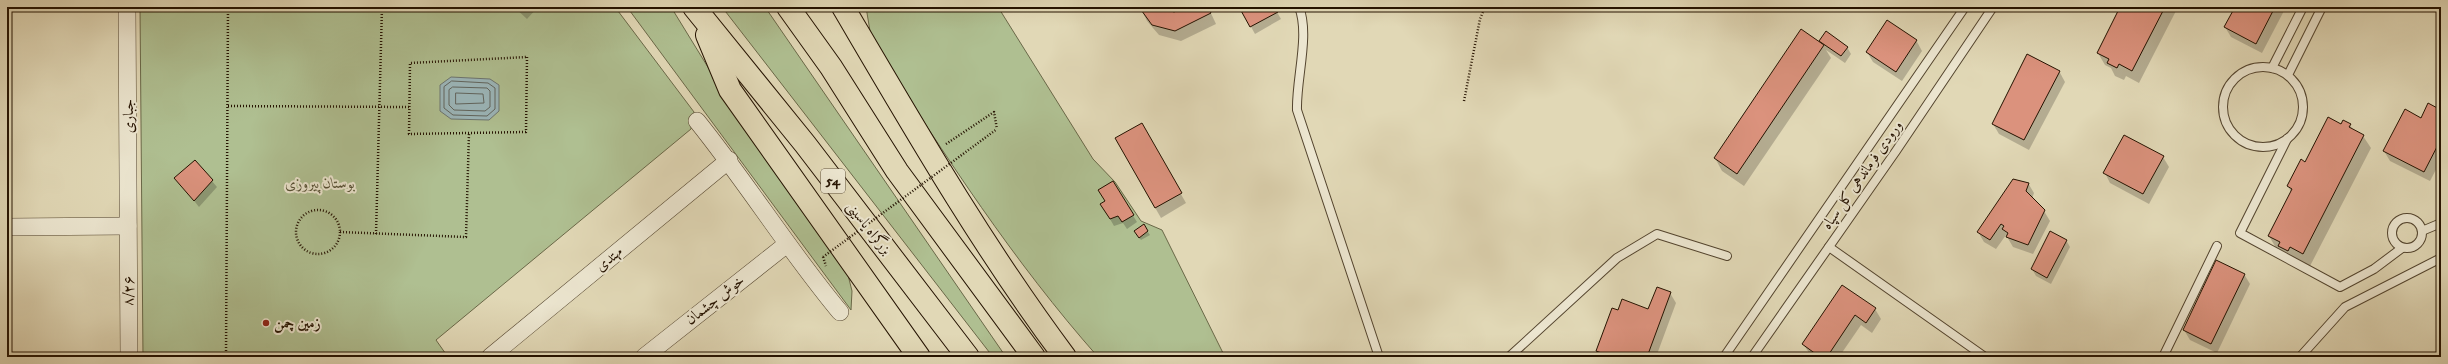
<svg xmlns="http://www.w3.org/2000/svg" width="2448" height="364" viewBox="0 0 2448 364" font-family="'IM FELL DW Pica',Amiri,serif">
	<style>
		.green { fill: #afbf91; stroke: #6a6848 }
		.water { fill: #9bb6ba; stroke: #6b7470 }
		.shadow { fill: #0003 }
		.lines { fill: none; stroke-linecap: round; stroke-linejoin: round }
		.shore { stroke: #60645d; stroke-width: 1 }
		.building { fill: #db927d; stroke: #241200 }
		.lane-casing { stroke: #53442e; stroke-width: 10 }
		.street-casing { stroke: #53442e; stroke-width: 18 }
		.highway-casing { stroke: #241200; stroke-width: 24 }
		.path { stroke: #241200; stroke-width: 2.5; stroke-dasharray: 1 2; stroke-linecap: butt }
		.lane { stroke: #ece6d0; stroke-width: 8 }
		.street { stroke: #ece6d0; stroke-width: 17 }
		.highway { stroke: #e1d8b6; stroke-width: 22 }
		.path-bridge { stroke: #241200; stroke-width: 2.5; stroke-dasharray: 1 2; stroke-linecap: butt }
		.poi-dot { fill: #8f2418; stroke: #ece6d0; stroke-width: 1.5 }
		.labels { text-anchor: middle; dominant-baseline: central; stroke-width: 4; stroke-linejoin: round; paint-order: stroke }
		.shield { fill: #ece6d0; stroke: #60523e; stroke-width: 1 }
		.shield-label { font-size: 14px; font-weight: bold; fill: #241200 }
		.street-label { font-size: 15px; fill: #241200; stroke: #ece6d0 }
		.park-label { font-size: 15px; font-style: italic; fill: #554f33; stroke: #ece6d0 }
		.poi-label { font-size: 15px; font-weight: bold; fill: #241200; stroke: #ece6d0; text-anchor: start }
	</style>
	<rect width="100%" height="100%" fill="#e1d8b6"/>
	<filter id="stains"><feTurbulence type="fractalNoise" baseFrequency=".005" numOctaves="4"/><feColorMatrix values="0 0 0 0 .2 0 0 0 0 .09 0 0 0 0 .02 0 0 0 .5 -.17"/></filter>
	<radialGradient id="worn" r=".72"><stop offset=".6" stop-color="#630" stop-opacity="0"/><stop offset="1" stop-color="#630" stop-opacity=".3"/></radialGradient>
	<g class="green">
		<polygon points="140,7 615,7 694,112 691,129 436,340 448,357 143,357"/>
		<polygon points="627,7 671,7 714,77 846,267 852,291 851,310"/>
		<polygon points="722,7 765,7 1006,357 993,357"/>
		<path d="M866 7H998L1093 159 1115 182 1141 221 1162 230 1225 357H1098C1014 262 945 156 877 49L870 31Z"/>
	</g>
	<polygon class="water" points="451,77 490,79 499,85 499,111 489,120 451,119 440,111 440,85"/>
	<g class="shadow">
		<polygon points="514,7 538,7 527,19"/>
		<polygon points="1140,7 1163,7 1174,13 1186,7 1208,7 1216,24 1181,41 1159,35 1147,21"/>
		<polygon points="1240,7 1274,7 1281,19 1255,34"/>
		<polygon points="2119,7 2178,7 2139,83 2126,76 2124,80 2115,76 2111,68 2105,65 2098,53 2120,9"/>
		<polygon points="2236,7 2286,7 2262,53 2231,37 2225,27"/>
		<polygon points="1826,33 1847,47 1851,54 1845,63 1826,50 1831,58 1744,186 1722,171 1715,158"/>
		<polygon points="1916,40 1922,51 1902,81 1873,62 1867,52"/>
		<polygon points="2059,71 2065,82 2029,150 1999,134 1993,124"/>
		<polygon points="2441,111 2441,160 2430,181 2390,161 2384,151"/>
		<polygon points="1141,124 1186,203 1161,218 1116,139"/>
		<polygon points="2341,125 2350,125 2353,130 2363,136 2371,148 2310,266 2276,248 2269,236 2291,192 2288,186 2306,163"/>
		<polygon points="2163,157 2169,167 2149,204 2110,183 2105,173"/>
		<polygon points="195,161 217,187 199,207 176,178"/>
		<polygon points="1112,182 1137,222 1127,229 1123,223 1114,226 1102,205 1106,202"/>
		<polygon points="2028,183 2034,193 2032,199 2044,211 2050,221 2033,254 2013,247 2006,235 1996,249 1984,242 1978,232"/>
		<polygon points="1144,226 1150,235 1141,240 1137,235"/>
		<polygon points="2066,240 2070,247 2051,284 2036,276 2032,269"/>
		<polygon points="2244,274 2250,284 2217,353 2190,340 2184,330"/>
		<polygon points="1842,286 1875,309 1881,319 1872,333 1861,325 1839,357 1812,357 1803,344"/>
		<polygon points="1670,293 1676,303 1656,357 1601,357 1597,351 1619,311 1649,310"/>
	</g>
	<g class="lines">
		<g class="shore">
			<polygon points="452,81 488,83 495,88 495,109 487,116 453,115 444,108 444,87"/>
			<polygon points="453,87 487,88 490,91 490,107 485,111 454,110 449,105 449,90"/>
			<polygon points="456,93 483,94 484,103 456,104"/>
		</g>
	</g>
	<g class="building">
		<polygon points="1139,7 1164,7 1174,12 1184,7 1208,7 1211,13 1175,31 1152,25"/>
		<polygon points="1239,7 1275,7 1278,12 1250,27"/>
		<polygon points="2120,7 2165,7 2132,71 2119,64 2117,68 2107,63 2109,59 2097,53"/>
		<polygon points="2235,7 2275,7 2256,44 2224,27"/>
		<polygon points="1887,20 1917,40 1896,72 1866,52"/>
		<polygon points="1801,29 1824,45 1737,174 1714,158"/>
		<polygon points="1826,31 1848,47 1841,56 1819,41"/>
		<polygon points="2027,54 2060,71 2024,140 1992,124"/>
		<polygon points="2428,103 2441,110 2441,139 2424,172 2383,151 2405,109 2421,118"/>
		<polygon points="2328,117 2341,124 2343,120 2351,124 2349,127 2364,135 2303,254 2290,247 2288,251 2278,246 2280,242 2268,236 2292,189 2287,186 2301,159 2305,162"/>
		<polygon points="1142,123 1182,193 1155,208 1115,138"/>
		<polygon points="2124,135 2164,156 2143,194 2103,173"/>
		<polygon points="195,160 213,180 194,201 174,178"/>
		<polygon points="2013,179 2029,183 2026,191 2045,210 2028,245 2006,237 2008,233 2002,229 2004,226 2001,224 1990,240 1977,232"/>
		<polygon points="1113,181 1134,215 1122,222 1118,216 1110,219 1100,204 1105,201 1098,190"/>
		<polygon points="1144,224 1148,231 1139,238 1134,231"/>
		<polygon points="2050,231 2067,240 2047,278 2031,269"/>
		<polygon points="2216,260 2245,274 2211,344 2183,330"/>
		<polygon points="1842,285 1876,308 1866,323 1855,315 1827,357 1820,357 1802,344"/>
		<polygon points="1657,287 1671,292 1647,357 1613,357 1596,351 1612,308 1618,310 1622,299 1648,309"/>
	</g>
	<g class="lines">
		<defs>
			<g id="lane">
				<path d="M1299 7C1310 35 1296 79 1297 110L1379 357"/>
				<circle cx="2263" cy="107" r="40"/>
				<polyline points="2272,68 2303,7"/>
				<polyline points="2288,75 2322,7"/>
				<polyline points="2287,139 2240,233 2340,287 2374,269 2402,248"/>
				<circle cx="2407" cy="233" r="15"/>
				<polyline points="2422,231 2441,223"/>
				<polyline points="1829,247 1985,357"/>
				<polyline points="1509,357 1617,258 1657,234 1727,256"/>
				<polyline points="1724,357 1965,7"/>
				<polyline points="1752,357 1896,151 1993,7"/>
				<polyline points="2163,357 2217,246"/>
				<polyline points="2300,357 2345,307 2441,258"/>
			</g>
			<g id="street">
				<polyline points="127,7 129,357"/>
				<path d="M697 121C747 183 789 251 840 312"/>
				<polyline points="7,227 128,226"/>
				<polyline points="490,357 729,160"/>
				<polyline points="644,357 787,244"/>
			</g>
			<g id="highway">
				<polyline points="694,7 805,144 968,357"/>
				<polyline points="788,7 831,67 897,171 1034,357"/>
				<path d="M843 7C913 126 982 246 1065 357"/>
				<polyline points="707,35 730,90 919,357"/>
			</g>
		</defs>
		<use href="#lane" class="lane-casing"/>
		<use href="#street" class="street-casing"/>
		<use href="#highway" class="highway-casing"/>
		<g class="path">
			<polygon points="527,57 526,132 409,134 410,63"/>
			<polyline points="1464,101 1480,19 1485,7"/>
			<polyline points="228,106 409,107"/>
			<polyline points="946,144 994,112 997,129"/>
			<circle cx="318" cy="232" r="22"/>
			<polyline points="340,232 466,237 469,133"/>
			<polyline points="376,234 382,7"/>
			<polyline points="823,257 826,266"/>
			<polyline points="226,357 228,7"/>
		</g>
		<use href="#lane" class="lane"/>
		<use href="#street" class="street"/>
		<use href="#highway" class="highway"/>
		<polyline class="path-bridge" points="823,257 997,129"/>
	</g>
	<circle class="poi-dot" cx="266" cy="323" r="4"/>
	<g class="labels">
		<rect class="shield" x="821" y="169" width="24" height="24" rx="3"/>
		<g class="shield-label">
			<text x="833" y="181">54</text>
		</g>
		<g class="street-label">
			<text transform="translate(128 116) rotate(-90)">جباری</text>
			<text transform="translate(1862 175) rotate(-55)">ورودی فرماندهی کل سپاه</text>
			<text transform="translate(869 228) rotate(52)">بزرگراه یاسینی</text>
			<text transform="translate(609 259) rotate(-40)">مهتدی</text>
			<text transform="translate(128 291) rotate(-90)">۸/۲۶</text>
			<text transform="translate(715 300) rotate(-38)">خوش چشمان</text>
		</g>
		<g class="park-label">
			<text x="320" y="183">بوستان پیروزی</text>
		</g>
		<g class="poi-label">
			<text x="274" y="323">زمین چمن</text>
		</g>
	</g>
	<rect width="2448" height="364" fill="none" stroke="#e1d8b6" stroke-width="24"/>
	<rect x="8" y="8" width="2432" height="348" fill="none" stroke="#241200" stroke-width="2"/>
	<rect x="12" y="12" width="2424" height="340" fill="none" stroke="#241200"/>
	<rect width="100%" height="100%" filter="url(#stains)"/>
	<rect width="100%" height="100%" fill="url(#worn)"/>
</svg>
